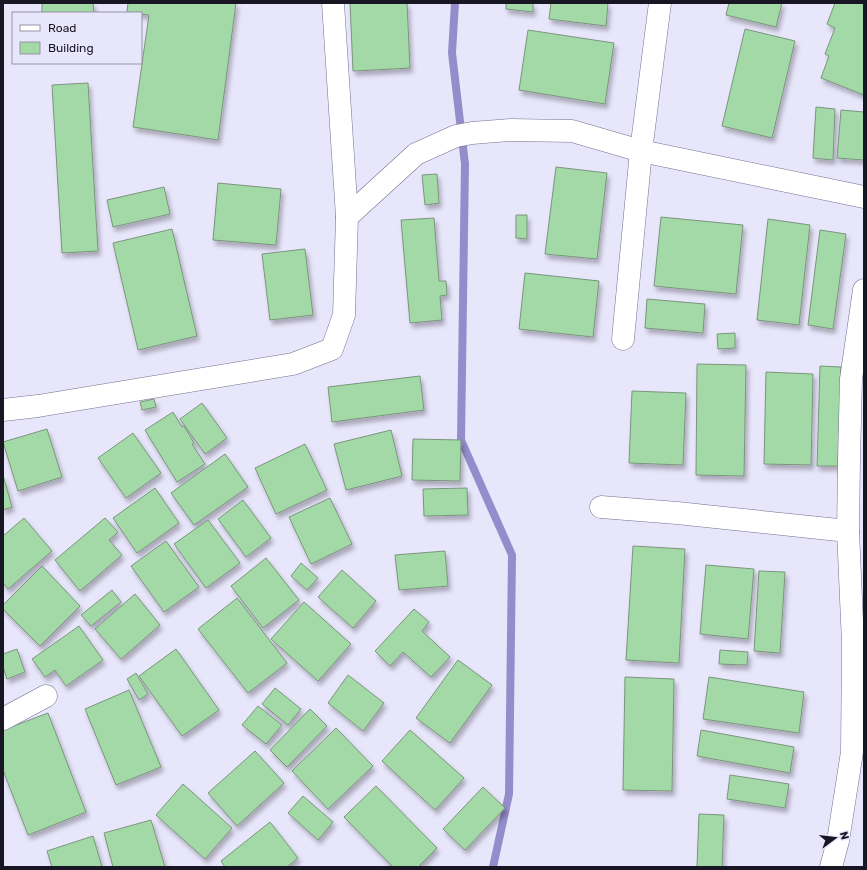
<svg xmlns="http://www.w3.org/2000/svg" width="867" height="870" viewBox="0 0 867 870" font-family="Rubik,sans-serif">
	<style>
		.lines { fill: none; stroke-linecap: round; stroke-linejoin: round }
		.stream { stroke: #958dcb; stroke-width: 8 }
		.building { fill: #a2d9a7; stroke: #7b957d; filter: url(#shadow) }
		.minor-casing { stroke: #73708f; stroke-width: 23 }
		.minor { stroke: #fff; stroke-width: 22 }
	</style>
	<defs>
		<filter id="shadow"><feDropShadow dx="2.5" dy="4.5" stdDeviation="2" flood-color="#0004"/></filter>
	</defs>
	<rect width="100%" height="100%" fill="#e8e6fb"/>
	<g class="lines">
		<polyline class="stream" points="455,3 452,53 465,164 461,440 512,555 509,794 493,867"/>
	</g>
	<g class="building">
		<polygon points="42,3 93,3 94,13 42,13"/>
		<polygon points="128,3 236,3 218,140 133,127 149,15 141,14 141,13 127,12"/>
		<polygon points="350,3 407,3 410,68 353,71"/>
		<polygon points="506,3 533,3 533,12 506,9"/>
		<polygon points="551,3 608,3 606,26 549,19"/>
		<polygon points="729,3 782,3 776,27 726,15"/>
		<polygon points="835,3 860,3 864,4 864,95 821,78 829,56 825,54 835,28 827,24"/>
		<polygon points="745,29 795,41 772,138 722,126"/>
		<polygon points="528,30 614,43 605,104 519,90"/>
		<polygon points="88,83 98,251 62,253 52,85"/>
		<polygon points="816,107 835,109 833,160 813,158"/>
		<polygon points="841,110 864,112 864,160 837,158"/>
		<polygon points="556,167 607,173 597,259 545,254"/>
		<polygon points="437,174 439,203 425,205 422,175"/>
		<polygon points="218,183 281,189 276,245 213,240"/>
		<polygon points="164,187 170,214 113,227 107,200"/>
		<polygon points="516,215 527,215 527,239 516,238"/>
		<polygon points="661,217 743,225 736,294 654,286"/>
		<polygon points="434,218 439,281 446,281 447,295 440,296 442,320 410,323 401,220"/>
		<polygon points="768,219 810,225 799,325 757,320"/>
		<polygon points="172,229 197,336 138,350 113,243"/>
		<polygon points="820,230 846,234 833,329 808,325"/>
		<polygon points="305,249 313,315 270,320 262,254"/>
		<polygon points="525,273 599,281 593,337 519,329"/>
		<polygon points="647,299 705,304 703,333 645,328"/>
		<polygon points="735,333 735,348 718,349 717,334"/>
		<polygon points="697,364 746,365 744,476 696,475"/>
		<polygon points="820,366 841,367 838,466 817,466"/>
		<polygon points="766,372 813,374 811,465 764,464"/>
		<polygon points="420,376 424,410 332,422 328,387"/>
		<polygon points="632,391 686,393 683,465 629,463"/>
		<polygon points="154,399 156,407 142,410 140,402"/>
		<polygon points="202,403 227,438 205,454 180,419"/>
		<polygon points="173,412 182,427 184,426 194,443 192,444 205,464 177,482 145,430"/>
		<polygon points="47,429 62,477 18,491 3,442"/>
		<polygon points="391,430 402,476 346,490 334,444"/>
		<polygon points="133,433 161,473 126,498 98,458"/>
		<polygon points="413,439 461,440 460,481 412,480"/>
		<polygon points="305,444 327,490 276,514 255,468"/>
		<polygon points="225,454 248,487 194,525 171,493"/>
		<polygon points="3,475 12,507 3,510"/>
		<polygon points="155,488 179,523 137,553 113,518"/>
		<polygon points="467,488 468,515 424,516 423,489"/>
		<polygon points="330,498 352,544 311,564 289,517"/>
		<polygon points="243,500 271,538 246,557 218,519"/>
		<polygon points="24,518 52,551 8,589 3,583 3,536"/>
		<polygon points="105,518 118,532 109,540 122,555 80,591 55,560"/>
		<polygon points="208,520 240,563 206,588 174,544"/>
		<polygon points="166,541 199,587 164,612 131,566"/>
		<polygon points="633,546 685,549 679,663 626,660"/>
		<polygon points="445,551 448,586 399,590 395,555"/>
		<polygon points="266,558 299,600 263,628 231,586"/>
		<polygon points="301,563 318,578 307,590 291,576"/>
		<polygon points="706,565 754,569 748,639 700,634"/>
		<polygon points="42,566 80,606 40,646 3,609 3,605"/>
		<polygon points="342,570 376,601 353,628 318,597"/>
		<polygon points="759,571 785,572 780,653 754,651"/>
		<polygon points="112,590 121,602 91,626 81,615"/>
		<polygon points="135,594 160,625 121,659 95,629"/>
		<polygon points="237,598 287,663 248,693 198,629"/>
		<polygon points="304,602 351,644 318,681 271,639"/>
		<polygon points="414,609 429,622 422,631 450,657 431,677 403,652 390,666 375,651"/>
		<polygon points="79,626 103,660 66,686 55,670 45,677 32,659"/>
		<polygon points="17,649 25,672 7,679 3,667 3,654"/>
		<polygon points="176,649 219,710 182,736 139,676"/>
		<polygon points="720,650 748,652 747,665 719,664"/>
		<polygon points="458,660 492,685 450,743 416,718"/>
		<polygon points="136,673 148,694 139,700 127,679"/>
		<polygon points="348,675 384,703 363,731 328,703"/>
		<polygon points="625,677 674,679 672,791 623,790"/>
		<polygon points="709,677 804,692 799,733 703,719"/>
		<polygon points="275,688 301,709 288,725 262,704"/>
		<polygon points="129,690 161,767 116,785 85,709"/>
		<polygon points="258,706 282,725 266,744 242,725"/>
		<polygon points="310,709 327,726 287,767 270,750"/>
		<polygon points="48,713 86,812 28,835 3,770 3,730"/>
		<polygon points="336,728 373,766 328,809 292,771"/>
		<polygon points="410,730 464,778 435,810 382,761"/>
		<polygon points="701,730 794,747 790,773 697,756"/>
		<polygon points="255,751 284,783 237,826 208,793"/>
		<polygon points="730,775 789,784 785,808 727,799"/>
		<polygon points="183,784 232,828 205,859 156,815"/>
		<polygon points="376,786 437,848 418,867 393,867 344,817"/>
		<polygon points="483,787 505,808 465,850 443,829"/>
		<polygon points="303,796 333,822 318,840 288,813"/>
		<polygon points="699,814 724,815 722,867 697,867"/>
		<polygon points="151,820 165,867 113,867 104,833"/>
		<polygon points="270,822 298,858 287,867 225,867 221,861"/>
		<polygon points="93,836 102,867 52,867 47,851"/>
	</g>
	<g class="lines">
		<defs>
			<g id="minor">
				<polyline points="347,217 416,154 456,136 472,133 511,130 572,131 641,151 864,197"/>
				<polyline points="623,339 641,151 660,3"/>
				<polyline points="3,410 38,406 293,364 332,349 344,315 347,217 333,3"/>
				<polyline points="601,507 677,513 848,531"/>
				<polyline points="3,719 46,696"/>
				<polyline points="831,867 838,841 852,752 853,643 848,531 849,461 851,379 864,290"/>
			</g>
		</defs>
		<use href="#minor" class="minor-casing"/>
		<use href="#minor" class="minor"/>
	</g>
	<rect width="867" height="870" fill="none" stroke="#181622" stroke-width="8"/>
	<rect x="12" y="12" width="130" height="52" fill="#e8e6fb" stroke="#9593a4"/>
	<rect x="20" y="25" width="20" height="6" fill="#ffffff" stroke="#9593a4"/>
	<text x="48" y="32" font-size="12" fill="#181622">Road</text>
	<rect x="20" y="42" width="20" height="12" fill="#a2d9a7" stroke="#9593a4"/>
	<text x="48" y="52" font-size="12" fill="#181622">Building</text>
	<g transform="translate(835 838) rotate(75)" stroke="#e8e6fb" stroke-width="3" paint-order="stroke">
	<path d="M0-3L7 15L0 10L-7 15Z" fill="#181622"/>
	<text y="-6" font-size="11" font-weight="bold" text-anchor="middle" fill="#181622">N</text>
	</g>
</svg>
